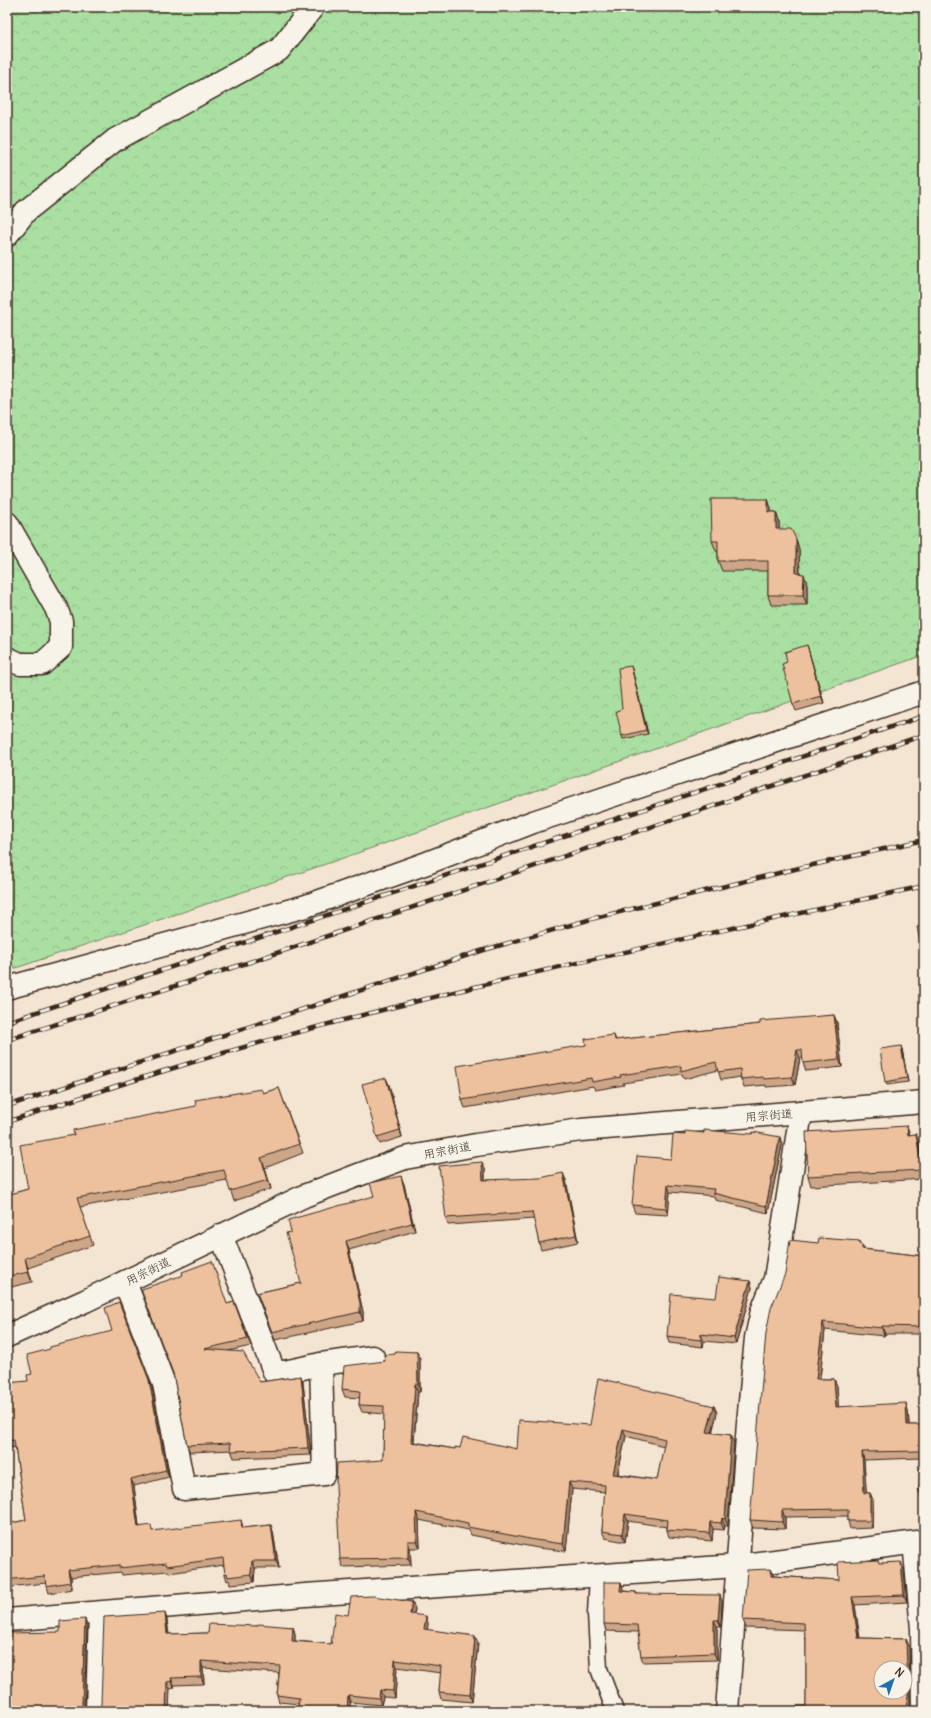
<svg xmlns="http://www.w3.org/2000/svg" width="931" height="1718" viewBox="0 0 931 1718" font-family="Delius,'Klee One',sans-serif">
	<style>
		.forest { fill: url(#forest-crowns); stroke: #728460 }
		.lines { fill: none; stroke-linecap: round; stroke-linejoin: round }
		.lane-casing { stroke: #3b2a1e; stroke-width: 19 }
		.street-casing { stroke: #3b2a1e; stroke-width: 25 }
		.secondary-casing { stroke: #3b2a1e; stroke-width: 25 }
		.lane { stroke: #f7f3e8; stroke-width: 16 }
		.street { stroke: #f7f3e8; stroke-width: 22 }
		.secondary { stroke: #f7f3e8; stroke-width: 22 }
		.rail-casing { stroke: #3b2a1e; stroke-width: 4.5 }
		.rail { stroke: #f7f3e8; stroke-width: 3; stroke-dasharray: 9; stroke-linecap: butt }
		.wall { fill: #cda688; stroke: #3b2a1e; fill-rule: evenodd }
		.shaded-wall { fill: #a7876f; stroke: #3b2a1e }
		.building { fill: #eec19e; stroke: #3b2a1e; fill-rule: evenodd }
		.labels { text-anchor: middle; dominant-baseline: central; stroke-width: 3.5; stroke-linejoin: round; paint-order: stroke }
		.street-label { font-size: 12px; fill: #3b2a1e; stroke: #f7f3e8 }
	</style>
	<defs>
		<pattern id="forest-crowns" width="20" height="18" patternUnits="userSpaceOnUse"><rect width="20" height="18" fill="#aadfa2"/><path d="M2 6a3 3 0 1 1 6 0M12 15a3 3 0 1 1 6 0" fill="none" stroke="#93c08b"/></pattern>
	</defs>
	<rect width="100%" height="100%" fill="#f4e4d2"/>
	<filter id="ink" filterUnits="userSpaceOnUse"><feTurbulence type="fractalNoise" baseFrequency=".025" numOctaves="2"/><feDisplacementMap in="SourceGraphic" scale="8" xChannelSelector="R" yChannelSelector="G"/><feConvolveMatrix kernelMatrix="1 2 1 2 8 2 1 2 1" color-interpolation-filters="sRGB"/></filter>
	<g filter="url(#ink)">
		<polygon class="forest" points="7,7 924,7 924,655 326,864 7,971"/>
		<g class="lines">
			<defs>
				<g id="lane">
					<polyline points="911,1542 919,1629 920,1711"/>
					<polyline points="598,1575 596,1614 599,1669 615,1711"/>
					<polyline points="94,1711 97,1612"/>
				</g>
				<g id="street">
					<polyline points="7,235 26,211 115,140 279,50 313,7"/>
					<polyline points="7,523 56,608 61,621 61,647 42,664 20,664 7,658"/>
					<polyline points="7,988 306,906 427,863 533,822 924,692"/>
					<polyline points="221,1235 275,1374 321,1364 373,1357"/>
					<polyline points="125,1282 164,1384 184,1489 324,1474 321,1364"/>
					<polyline points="7,1620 305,1595 737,1566 924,1541"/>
					<polyline points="727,1711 748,1423 756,1338 762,1311 775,1279 801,1112"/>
				</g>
				<polyline id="secondary" points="7,1336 85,1301 304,1196 361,1174 405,1158 476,1145 581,1130 924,1102"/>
			</defs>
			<use href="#lane" class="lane-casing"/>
			<use href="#street" class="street-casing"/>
			<use href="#secondary" class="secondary-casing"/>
			<use href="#lane" class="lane"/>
			<use href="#street" class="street"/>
			<use href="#secondary" class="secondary"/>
			<defs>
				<g id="rail">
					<polyline points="7,1022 924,716"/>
					<polyline points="7,1040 253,961 924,735"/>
					<polyline points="7,1106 484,950 595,918 795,869 924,840"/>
					<path d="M7 1122C78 1098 149 1075 220 1054 452 987 689 938 924 886"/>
				</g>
			</defs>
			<use href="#rail" class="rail-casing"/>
			<use href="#rail" class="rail"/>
		</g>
		<g class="wall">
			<polygon points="768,499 771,509 771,512 776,512 779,522 779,529 796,539 799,549 800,574 807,584 807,605 771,605 768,595 768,571 722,571 718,561 718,551 716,551 712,541"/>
			<polygon points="809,652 824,703 796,711 793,704 787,662"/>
			<polygon points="632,669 648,734 623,739 622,736 622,709"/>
			<polygon points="834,1015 837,1023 842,1067 806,1071 803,1063 803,1058 800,1058 795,1085 766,1087 766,1085 744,1087 740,1077 721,1080 718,1070 684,1079 682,1074 623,1083 624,1085 595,1090 593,1086 465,1108 462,1100 586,1045 614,1035 616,1040 760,1024"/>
			<polygon points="902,1049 908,1082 887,1085 885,1082"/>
			<polygon points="386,1078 389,1085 402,1137 380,1144 377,1137"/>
			<polygon points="279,1088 303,1153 265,1168 271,1189 234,1201 227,1180 80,1207 93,1245 28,1268 32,1282 7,1288 7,1195 28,1189 74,1135 263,1093"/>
			<polygon points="907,1126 910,1135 916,1134 919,1144 924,1170 924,1179 811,1186 808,1176"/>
			<polygon points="782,1145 768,1213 715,1200 714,1196 670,1192 668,1215 635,1213 632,1205 671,1159"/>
			<polygon points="485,1169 485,1180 566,1180 578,1242 541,1250 539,1243 534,1219 448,1225 446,1218"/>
			<polygon points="404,1184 415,1231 349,1250 363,1312 363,1321 275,1340 257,1293 301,1283 291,1232 374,1196"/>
			<polygon points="859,1241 860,1244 862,1245 864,1249 924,1256 924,1334 885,1334 884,1336 825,1330 820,1379 834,1379 837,1386 838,1407 908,1411 909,1425 924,1425 924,1499 922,1499 919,1491 921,1458 864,1460 866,1493 870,1493 873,1500 872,1528 850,1529 848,1521 848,1516 785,1517 785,1529 753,1528 750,1520 818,1243"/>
			<polygon points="750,1281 752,1288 736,1344 704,1341 703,1347 669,1343 667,1336 716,1298"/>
			<polygon points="234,1302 251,1346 228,1351 260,1382 301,1376 303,1383 311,1455 234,1458 231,1450 190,1452 187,1445 173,1373 227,1304"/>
			<path d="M417 1352 420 1359V1392H418L414 1442 455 1449 460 1448 517 1449 590 1425 714 1406 717 1413 712 1433 731 1435 734 1443 728 1526H725L724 1530 713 1529 712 1541 669 1537 667 1530V1527L628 1521 625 1542 605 1538 602 1531 605 1492 572 1489 566 1551 538 1548 471 1535 469 1530 419 1520 420 1548H410L411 1565 343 1567 340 1559 383 1460 384 1414 362 1412 359 1405 360 1398 345 1397 342 1389 395 1354ZM626 1436 664 1446 657 1480 618 1474Z"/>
			<polygon points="7,1383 152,1387 169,1477 134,1486 139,1526 153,1531 243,1527 243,1528 271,1525 273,1532 279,1568 255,1568 254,1582 230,1584 229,1580 227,1581 225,1574 224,1565 169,1573 168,1571 122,1575 121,1572 71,1577 72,1589 49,1593 46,1583 17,1586 7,1589 7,1524 26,1520 15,1447 7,1448"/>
			<polygon points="879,1563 904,1570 907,1602 855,1605 860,1638 906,1639 909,1646 910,1703 909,1711 797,1711 806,1706 806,1640 805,1637 805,1630 746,1628 743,1620 771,1569 774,1576 839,1580"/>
			<polygon points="621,1582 623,1589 623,1591 636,1592 637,1594 722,1602 721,1627 717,1626 717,1660 643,1662 641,1656 638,1632 606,1631 604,1624"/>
			<polygon points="412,1602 415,1609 414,1614 428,1623 427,1630 475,1636 478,1643 472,1702 441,1699 439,1692 441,1673 397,1667 395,1698 383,1697 381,1705 350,1702 350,1711 298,1711 299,1704 279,1702 277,1695 279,1673 203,1668 204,1684 174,1685 174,1688 170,1689 99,1709 165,1613 167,1620 169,1634 208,1633 257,1626 293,1627 295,1634 295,1641 331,1644 348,1615"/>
		</g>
		<g class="shaded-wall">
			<polygon points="768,499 771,509 771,522 768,512"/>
			<polygon points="776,512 779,522 779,539 776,529"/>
			<polygon points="796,539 799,549 800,583 796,573"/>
			<polygon points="804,574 807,584 807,605 803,595"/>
			<polygon points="807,645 809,652 824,703 821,696"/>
			<polygon points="631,666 632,669 648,734 646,730"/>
			<polygon points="834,1015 837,1023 842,1067 839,1059"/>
			<polygon points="901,1046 902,1049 908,1082 907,1078"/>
			<polygon points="797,1050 800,1058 795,1085 792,1077"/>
			<polygon points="386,1078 389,1085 402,1137 400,1130"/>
			<polygon points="907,1126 910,1135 908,1135"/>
			<polygon points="916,1134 919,1144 924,1170 924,1175 922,1170"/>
			<polygon points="780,1137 782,1145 768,1213 766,1206"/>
			<polygon points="261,1158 265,1168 271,1189 268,1180"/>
			<polygon points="482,1162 485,1169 485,1187 483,1180"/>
			<polygon points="563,1173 566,1180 578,1242 576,1235"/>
			<polygon points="401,1176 404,1184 415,1231 412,1223"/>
			<polygon points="668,1185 670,1192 668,1215 666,1208"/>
			<polygon points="346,1241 349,1250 363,1312 363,1321 360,1312"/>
			<polygon points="25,1258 28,1268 32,1282 28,1272"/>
			<polygon points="750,1281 752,1288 736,1344 734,1338"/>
			<polygon points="823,1322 825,1330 819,1387 816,1379"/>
			<polygon points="882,1326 885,1334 884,1336 882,1328"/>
			<polygon points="701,1334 704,1341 703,1347 701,1340"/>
			<polygon points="417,1352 420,1359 420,1392 418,1384"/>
			<polygon points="301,1376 303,1383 311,1455 308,1448"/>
			<polygon points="834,1379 837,1386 839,1414 836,1407"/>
			<polygon points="149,1380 152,1387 169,1477 166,1470"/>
			<polygon points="415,1384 418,1392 413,1449 411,1442"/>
			<polygon points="906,1403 908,1411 910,1432 907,1425"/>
			<polygon points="714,1406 717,1413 710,1440 707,1432"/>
			<polygon points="623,1429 626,1436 616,1481 613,1474"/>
			<polygon points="731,1435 734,1443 728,1526 725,1519"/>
			<polygon points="862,1452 864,1460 867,1500 864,1493"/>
			<polygon points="131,1479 134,1486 140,1534 138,1527"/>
			<polygon points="569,1482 572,1489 566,1551 563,1544"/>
			<polygon points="870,1493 873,1500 872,1528 870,1521"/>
			<polygon points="782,1510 785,1517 785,1529 782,1522"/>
			<polygon points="416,1512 419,1520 420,1548 417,1541"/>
			<polygon points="625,1514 628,1521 625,1542 622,1534"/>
			<polygon points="722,1518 725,1526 724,1530 721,1523"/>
			<polygon points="241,1520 243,1527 244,1535 242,1528"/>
			<polygon points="710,1522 713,1529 712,1541 709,1533"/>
			<polygon points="271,1525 273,1532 279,1568 276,1561"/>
			<polygon points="408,1541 410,1548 411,1565 408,1558"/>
			<polygon points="252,1561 255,1568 254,1582 251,1574"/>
			<polygon points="901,1562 904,1570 907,1602 904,1595"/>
			<polygon points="771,1569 774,1576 771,1576"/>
			<polygon points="68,1570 71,1577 72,1589 70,1582"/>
			<polygon points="621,1582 623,1589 622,1597 620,1591"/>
			<polygon points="720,1595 722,1602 721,1627 718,1620"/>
			<polygon points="852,1597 855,1605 860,1646 858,1638"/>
			<polygon points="412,1602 415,1609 413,1621 410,1614"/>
			<polygon points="165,1613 167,1620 169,1641 167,1634"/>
			<polygon points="426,1616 428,1623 427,1636 424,1629"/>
			<polygon points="85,1619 87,1626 84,1711 82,1704"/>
			<polygon points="714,1620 717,1626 717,1660 714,1653"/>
			<polygon points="293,1627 295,1634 295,1648 292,1641"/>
			<polygon points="475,1636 478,1643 472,1702 470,1695"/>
			<polygon points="906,1639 909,1646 910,1703 909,1711 905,1711"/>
			<polygon points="395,1660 397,1667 395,1698 393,1691"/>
			<polygon points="201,1661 203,1668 204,1684 201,1677"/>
			<polygon points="171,1678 174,1685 174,1688 172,1681"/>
			<polygon points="167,1682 170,1689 169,1711 166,1711"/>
			<polygon points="380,1690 383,1697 381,1705 379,1698"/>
			<polygon points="348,1695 350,1702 350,1711 347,1711"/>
		</g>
		<g class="building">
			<polygon points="711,499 768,499 768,512 776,512 776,529 791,529 796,539 796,573 804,574 803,595 768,595 768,561 718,561 718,541 712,541"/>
			<polygon points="807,645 821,696 793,704 782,664 787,662 785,652"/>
			<polygon points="631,666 646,730 622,736 616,711 622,709 618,668"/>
			<polygon points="924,926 924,960 917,927"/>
			<polygon points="834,1015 839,1059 803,1063 802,1050 797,1050 792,1077 764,1079 763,1077 741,1079 740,1069 718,1072 716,1062 681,1071 681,1066 620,1075 621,1077 592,1082 591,1078 462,1100 457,1066 586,1045 585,1039 614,1035 615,1040 760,1024 760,1021"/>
			<polygon points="901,1046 907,1078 885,1082 880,1049"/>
			<polygon points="386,1078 400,1130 377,1137 362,1084"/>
			<polygon points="279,1088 299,1144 261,1158 268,1180 230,1191 224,1170 77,1198 90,1236 25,1258 28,1272 7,1277 7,1195 28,1189 20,1145 74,1135 73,1130 196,1106 195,1100 261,1089 263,1093"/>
			<polygon points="907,1126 908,1135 916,1134 922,1170 808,1176 806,1132"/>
			<polygon points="704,1130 752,1134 753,1132 780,1137 766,1206 713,1193 714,1189 668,1185 666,1208 632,1205 637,1156 671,1159 673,1134 685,1135 685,1131 704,1133"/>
			<polygon points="482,1162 483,1180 540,1178 563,1173 576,1235 539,1243 532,1212 446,1218 439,1166"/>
			<polygon points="401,1176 412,1223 346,1241 360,1303 360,1312 272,1332 257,1293 301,1283 286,1233 291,1232 288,1220 374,1196 370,1183"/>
			<polygon points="819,1238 859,1241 859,1244 862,1245 862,1249 924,1256 924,1327 882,1326 882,1328 823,1322 816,1379 834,1379 836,1407 906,1403 907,1425 924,1425 924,1492 919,1491 921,1451 862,1452 864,1493 870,1493 870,1521 848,1521 848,1509 782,1510 782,1522 750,1520 766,1333 771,1308 785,1274 790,1240 818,1243"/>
			<polygon points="212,1261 227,1304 234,1302 248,1339 204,1349 243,1352 260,1382 301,1376 308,1448 231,1451 230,1443 187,1445 173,1373 142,1292 142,1289 183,1275 182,1272"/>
			<polygon points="719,1277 750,1281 734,1338 701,1334 701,1340 667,1336 671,1294 716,1298"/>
			<polygon points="119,1302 149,1380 166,1470 131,1479 138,1527 151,1525 152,1531 241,1520 242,1528 271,1525 276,1561 252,1561 251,1574 228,1577 227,1573 225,1574 223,1558 167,1566 166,1563 119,1568 119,1565 68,1570 70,1582 46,1586 45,1576 14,1579 7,1581 7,1524 26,1520 14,1440 7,1441 7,1383 28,1381 27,1375 32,1374 27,1355 50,1349 50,1347 112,1331 105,1308"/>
			<path d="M396 1351 417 1352 418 1384H415L411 1442 455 1449V1447L460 1448 463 1437 517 1449 519 1420 590 1425 598 1378 714 1406 707 1432 731 1435 725 1519 722 1518 721 1523 710 1522 709 1533 667 1530 668 1520 625 1514 622 1534 602 1531 605 1485 569 1482 563 1544 535 1540 468 1527V1523L416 1512 417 1541H408V1558L340 1559 336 1486 337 1463 383 1460 384 1406 359 1405 360 1391 342 1389 344 1366 385 1361 384 1355 395 1354ZM623 1429 665 1439 657 1480 613 1474Z"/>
			<path d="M878 1560 879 1563 901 1562 904 1595 852 1597 858 1638 906 1639 908 1696 905 1711H797V1706H806V1637H805L804 1623 743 1620 747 1570 771 1569V1576L839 1580 838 1562ZM881 1668H905V1692H881Z"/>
			<polygon points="920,1562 924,1562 924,1594 923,1594"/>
			<polygon points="604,1582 621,1582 620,1591 636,1592 636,1594 720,1595 718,1620 714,1620 714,1653 641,1656 637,1625 604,1624"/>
			<polygon points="373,1596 412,1602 410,1614 426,1616 424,1629 475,1636 470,1695 439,1692 441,1666 395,1660 393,1691 380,1690 379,1698 348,1695 347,1711 298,1711 299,1698 277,1695 280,1666 201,1661 201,1677 171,1678 172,1681 167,1682 166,1711 96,1711 99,1709 101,1704 104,1617 165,1613 167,1634 208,1633 209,1624 257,1626 258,1624 293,1627 292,1641 331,1644 335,1613 348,1615 351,1597"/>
			<polygon points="85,1619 82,1704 86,1711 7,1711 7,1626 9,1625 10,1633 60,1632 60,1621"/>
		</g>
	</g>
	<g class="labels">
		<g class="street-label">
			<text transform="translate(769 1115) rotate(-5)">用宗街道</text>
			<text transform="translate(447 1150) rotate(-11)">用宗街道</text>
			<text transform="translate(148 1271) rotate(-26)">用宗街道</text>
		</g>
	</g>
	<rect width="931" height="1718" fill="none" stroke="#f7f3e8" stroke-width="24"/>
	<rect x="12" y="12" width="907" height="1694" fill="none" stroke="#3b2a1e" stroke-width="1.5" filter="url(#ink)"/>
	<g transform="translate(893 1680) rotate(40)"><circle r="19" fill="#f7f3e8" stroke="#aca397"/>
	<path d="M0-3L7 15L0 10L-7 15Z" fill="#1f6fb2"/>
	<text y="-6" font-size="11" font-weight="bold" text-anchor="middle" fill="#3b2a1e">N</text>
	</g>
</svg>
